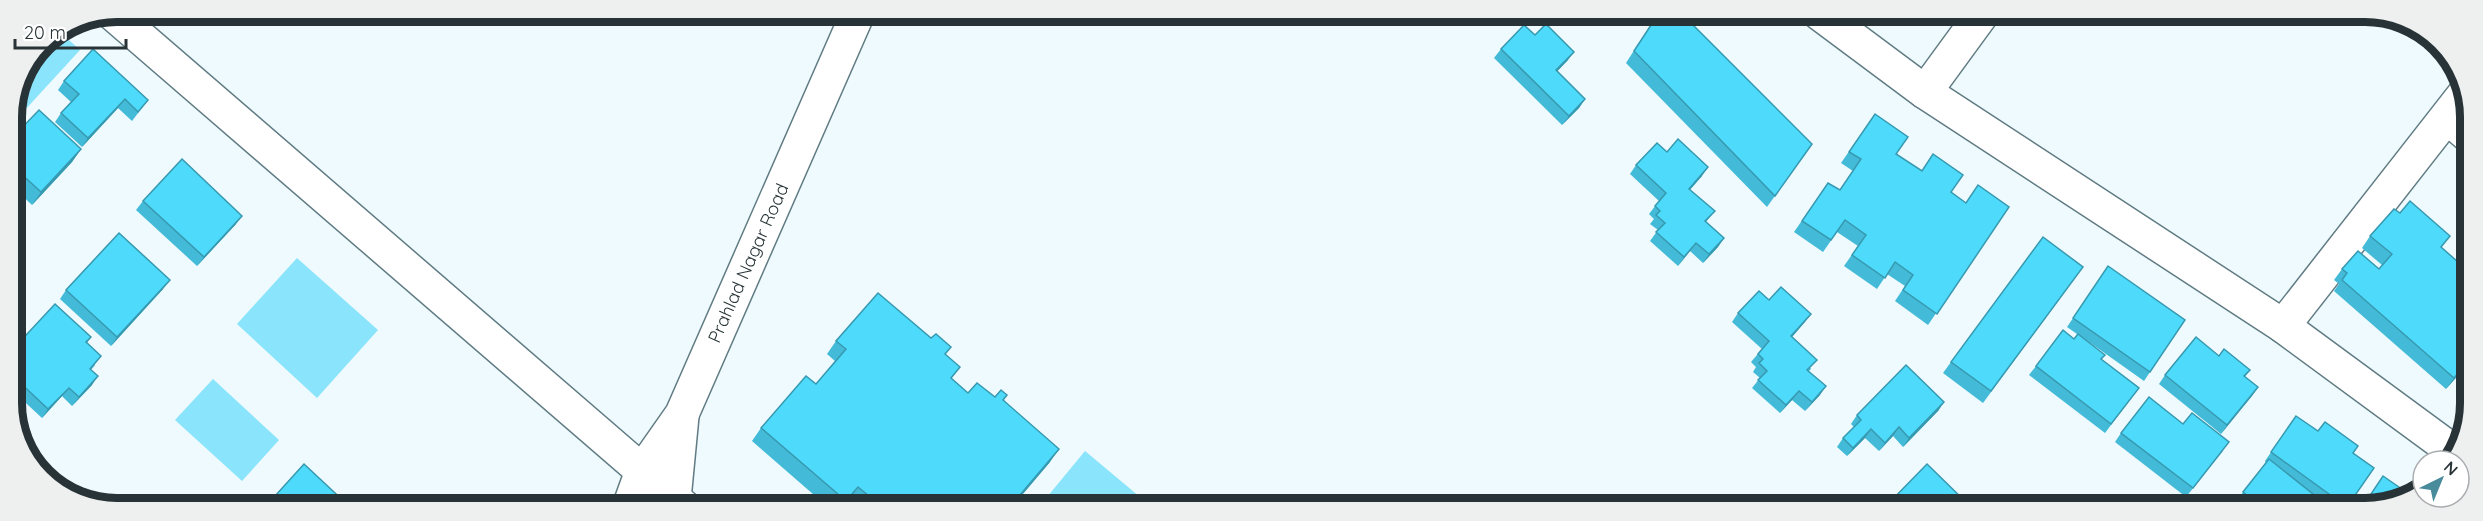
<svg xmlns="http://www.w3.org/2000/svg" width="2483" height="521" viewBox="0 0 2483 521" font-family="Quicksand,sans-serif">
	<style>
		.green { fill: #8ae4fb }
		.lines { fill: none; stroke-linecap: round; stroke-linejoin: round }
		.minor-casing { stroke: #607b83; stroke-width: 36 }
		.minor { stroke: #fff; stroke-width: 33 }
		.wall { fill: #43bbd8 }
		.shaded-wall { fill: #3799b0 }
		.building { fill: #4edafb; stroke: #3799b0; stroke-width: 1.5 }
		.labels { text-anchor: middle; dominant-baseline: central; stroke-width: 5; stroke-linejoin: round; paint-order: stroke }
		.street-label { font-size: 18px; fill: #273336; stroke: #fff }
		.rim { fill: none; stroke: #273336; stroke-width: 8 }
	</style>
	<rect width="100%" height="100%" fill="#eefafd"/>
	<g class="green">
		<polygon points="60,32 80,50 12,124 12,111 43,43"/>
		<polygon points="297,258 378,330 317,398 237,324"/>
		<polygon points="213,379 279,440 242,481 175,420"/>
		<polygon points="1085,451 1140,497 1130,508 1038,508"/>
	</g>
	<g class="lines">
		<defs>
			<g id="minor">
				<polyline points="112,13 684,507"/>
				<polyline points="1819,13 1925,92 2283,326 2453,451"/>
				<polyline points="1925,92 1982,14"/>
				<polyline points="2447,117 2469,136"/>
				<polyline points="2283,326 2466,92"/>
				<polyline points="629,507 642,471 682,414 858,13"/>
				<polyline points="671,507 674,499 682,416"/>
			</g>
		</defs>
		<use href="#minor" class="minor-casing"/>
		<use href="#minor" class="minor"/>
	</g>
	<g class="wall">
		<polygon points="1658,13 1681,13 1812,144 1767,207 1626,63"/>
		<polygon points="1535,35 1568,60 1557,71 1585,99 1579,108 1562,125 1494,58 1501,49"/>
		<polygon points="64,81 148,100 132,121 118,108 82,147 55,122 61,113 71,102 58,90"/>
		<polygon points="2469,103 2469,114 2464,110"/>
		<polygon points="1875,114 1896,154 1966,203 2009,207 1928,325 1895,301 1905,286 1887,274 1877,289 1844,266 1858,246 1837,232 1823,252 1794,232 1828,183 1840,190 1853,171 1841,163"/>
		<polygon points="12,138 81,149 72,162 32,205 13,187"/>
		<polygon points="1667,152 1702,176 1690,190 1715,211 1706,222 1724,238 1718,247 1703,263 1690,251 1678,266 1650,241 1658,230 1650,224 1654,219 1649,214 1659,201 1630,174 1636,165"/>
		<polygon points="143,201 236,224 197,266 136,210"/>
		<polygon points="2370,236 2442,248 2469,363 2446,389 2334,291 2339,284 2334,280 2342,269 2379,269 2382,265 2362,248"/>
		<polygon points="2108,266 2185,320 2144,381 2082,337 2102,360 2139,388 2105,433 2029,375 2036,366 2074,339 2077,334 2067,327"/>
		<polygon points="2083,267 1983,403 1943,373 1951,362"/>
		<polygon points="163,289 111,346 60,299 66,290"/>
		<polygon points="1769,300 1811,314 1804,323 1792,337 1811,369 1809,371 1820,395 1805,411 1792,400 1780,413 1752,388 1760,378 1753,372 1756,367 1751,362 1762,349 1732,322 1738,313"/>
		<polygon points="91,337 87,343 95,365 91,370 92,385 72,406 62,396 42,418 14,392 14,348"/>
		<polygon points="931,338 951,347 945,354 952,379 968,393 995,397 1004,400 1050,462 1011,508 858,508 849,500 843,508 829,508 752,441 761,428 816,384 835,361 827,354 836,341"/>
		<polygon points="2219,356 2250,370 2245,377 2258,387 2221,434 2159,384 2165,375"/>
		<polygon points="1944,402 1938,411 1903,447 1893,436 1879,451 1865,438 1847,456 1837,447 1843,438 1854,427 1851,424 1857,415"/>
		<polygon points="2296,416 2374,468 2345,509 2331,509 2323,503 2318,509 2232,509 2238,502 2237,501 2243,492 2266,463 2265,461"/>
		<polygon points="2183,424 2223,451 2186,497 2115,442 2121,433"/>
		<polygon points="1889,503 1972,508 1885,508"/>
	</g>
	<g class="shaded-wall">
		<polygon points="1574,52 1568,60 1550,79 1556,70"/>
		<polygon points="125,99 118,108 82,147 88,138"/>
		<polygon points="1585,99 1579,108 1562,125 1569,116"/>
		<polygon points="81,149 72,162 32,205 41,192"/>
		<polygon points="1708,167 1702,176 1682,198 1689,189"/>
		<polygon points="242,216 236,224 197,266 204,257"/>
		<polygon points="1724,238 1718,247 1703,263 1709,254"/>
		<polygon points="1696,243 1690,251 1678,266 1684,257"/>
		<polygon points="170,280 163,289 111,346 117,337"/>
		<polygon points="1811,314 1804,323 1785,345 1791,336"/>
		<polygon points="2469,360 2469,363 2446,389 2454,378"/>
		<polygon points="98,376 92,385 72,406 79,397"/>
		<polygon points="1826,386 1820,395 1805,411 1812,402"/>
		<polygon points="2258,387 2252,396 2221,434 2227,425"/>
		<polygon points="69,388 62,396 42,418 48,409"/>
		<polygon points="1799,391 1792,400 1780,413 1786,405"/>
		<polygon points="1944,402 1938,411 1903,447 1909,438"/>
		<polygon points="1899,427 1893,436 1879,451 1885,443"/>
		<polygon points="1871,429 1865,438 1847,456 1853,448"/>
		<polygon points="1059,449 1050,462 1011,508 1009,508"/>
		<polygon points="858,487 849,500 843,508 841,508"/>
	</g>
	<g class="building">
		<polygon points="1659,13 1681,13 1812,144 1775,196 1634,51"/>
		<polygon points="1546,24 1574,52 1556,70 1585,99 1569,116 1501,49 1524,25 1535,35"/>
		<polygon points="93,49 148,100 138,112 125,99 88,138 61,113 79,94 64,81"/>
		<polygon points="39,110 81,149 41,192 17,170 13,175 12,138"/>
		<polygon points="1875,114 1908,137 1896,154 1922,171 1933,154 1963,175 1951,192 1966,203 1978,185 2009,207 1937,314 1903,290 1913,275 1895,262 1885,278 1852,255 1866,235 1845,220 1831,240 1802,221 1828,183 1840,190 1861,159 1849,152"/>
		<polygon points="1678,139 1708,167 1689,189 1715,211 1705,221 1724,238 1709,254 1696,243 1684,257 1656,232 1665,223 1656,215 1660,211 1655,206 1666,193 1636,165 1657,143 1667,152"/>
		<polygon points="182,159 242,216 204,257 143,201"/>
		<polygon points="2410,201 2450,236 2441,247 2467,270 2469,268 2469,360 2454,378 2342,280 2347,273 2342,269 2358,251 2379,269 2392,254 2370,236 2394,209 2400,213"/>
		<polygon points="13,225 17,229 13,234"/>
		<polygon points="119,233 170,280 117,337 66,290"/>
		<polygon points="2043,237 2083,267 1991,391 1951,362"/>
		<polygon points="2108,266 2185,320 2150,372 2073,318"/>
		<polygon points="1781,287 1811,314 1791,336 1817,360 1807,370 1826,386 1812,402 1799,391 1786,405 1758,380 1767,371 1759,363 1763,359 1758,354 1769,341 1738,313 1759,291 1769,300"/>
		<polygon points="878,293 931,338 936,334 951,347 945,354 960,367 951,378 968,393 977,383 995,397 1001,390 1007,395 1003,400 1059,449 1009,508 869,508 875,501 858,487 846,501 761,428 806,376 816,384 846,349 836,341"/>
		<polygon points="55,304 91,337 86,342 101,356 90,369 98,376 79,397 69,388 48,409 14,377 14,348"/>
		<polygon points="2063,330 2074,339 2078,334 2105,355 2101,359 2139,388 2111,424 2036,366"/>
		<polygon points="2196,337 2219,356 2224,349 2250,370 2244,376 2258,387 2227,425 2165,375"/>
		<polygon points="1906,365 1944,402 1909,438 1899,427 1885,443 1871,429 1853,448 1843,438 1861,420 1857,415"/>
		<polygon points="2149,397 2183,424 2192,413 2229,442 2193,488 2121,433"/>
		<polygon points="2296,416 2318,431 2325,422 2358,446 2353,453 2374,468 2347,507 2271,452"/>
		<polygon points="27,448 44,464 39,470"/>
		<polygon points="2269,459 2323,502 2318,509 2264,509 2243,492"/>
		<polygon points="304,464 350,507 265,507"/>
		<polygon points="1927,464 1972,508 1894,508 1889,503"/>
		<polygon points="2383,476 2409,494 2372,509 2361,509"/>
		<polygon points="1700,498 1710,508 1689,508"/>
		<polygon points="2240,498 2252,509 2232,509"/>
	</g>
	<g class="labels">
		<g class="street-label">
			<text transform="translate(748 263) rotate(-66)">Prahlad Nagar Road</text>
		</g>
	</g>
	<path d="M0 0H2483V521H0ZM117 22H2365A95 95 0 0 1 2460 117V403A95 95 0 0 1 2365 498H117A95 95 0 0 1 22 403V117A95 95 0 0 1 117 22Z" fill="#eeefef" fill-rule="evenodd"/>
	<path class="rim" d="M117 22H2365A95 95 0 0 1 2460 117V403A95 95 0 0 1 2365 498H117A95 95 0 0 1 22 403V117A95 95 0 0 1 117 22Z"/>
	<g transform="translate(2441 479) rotate(43)"><circle r="28" fill="#ffffff" stroke="#a9adaf" stroke-width="1.5"/>
	<path d="M0-4.5L10 22L0 15L-10 22Z" fill="#488b9b"/>
	<text y="-9" font-size="16" font-weight="bold" text-anchor="middle" fill="#273336">N</text>
	</g>
	<path d="M15 39v9h111v-9" fill="none" stroke="#273336" stroke-width="3"/>
	<text x="24" y="39" font-size="18" fill="#273336" stroke="#ffffff" stroke-width="4.5" paint-order="stroke">20 m</text>
</svg>
